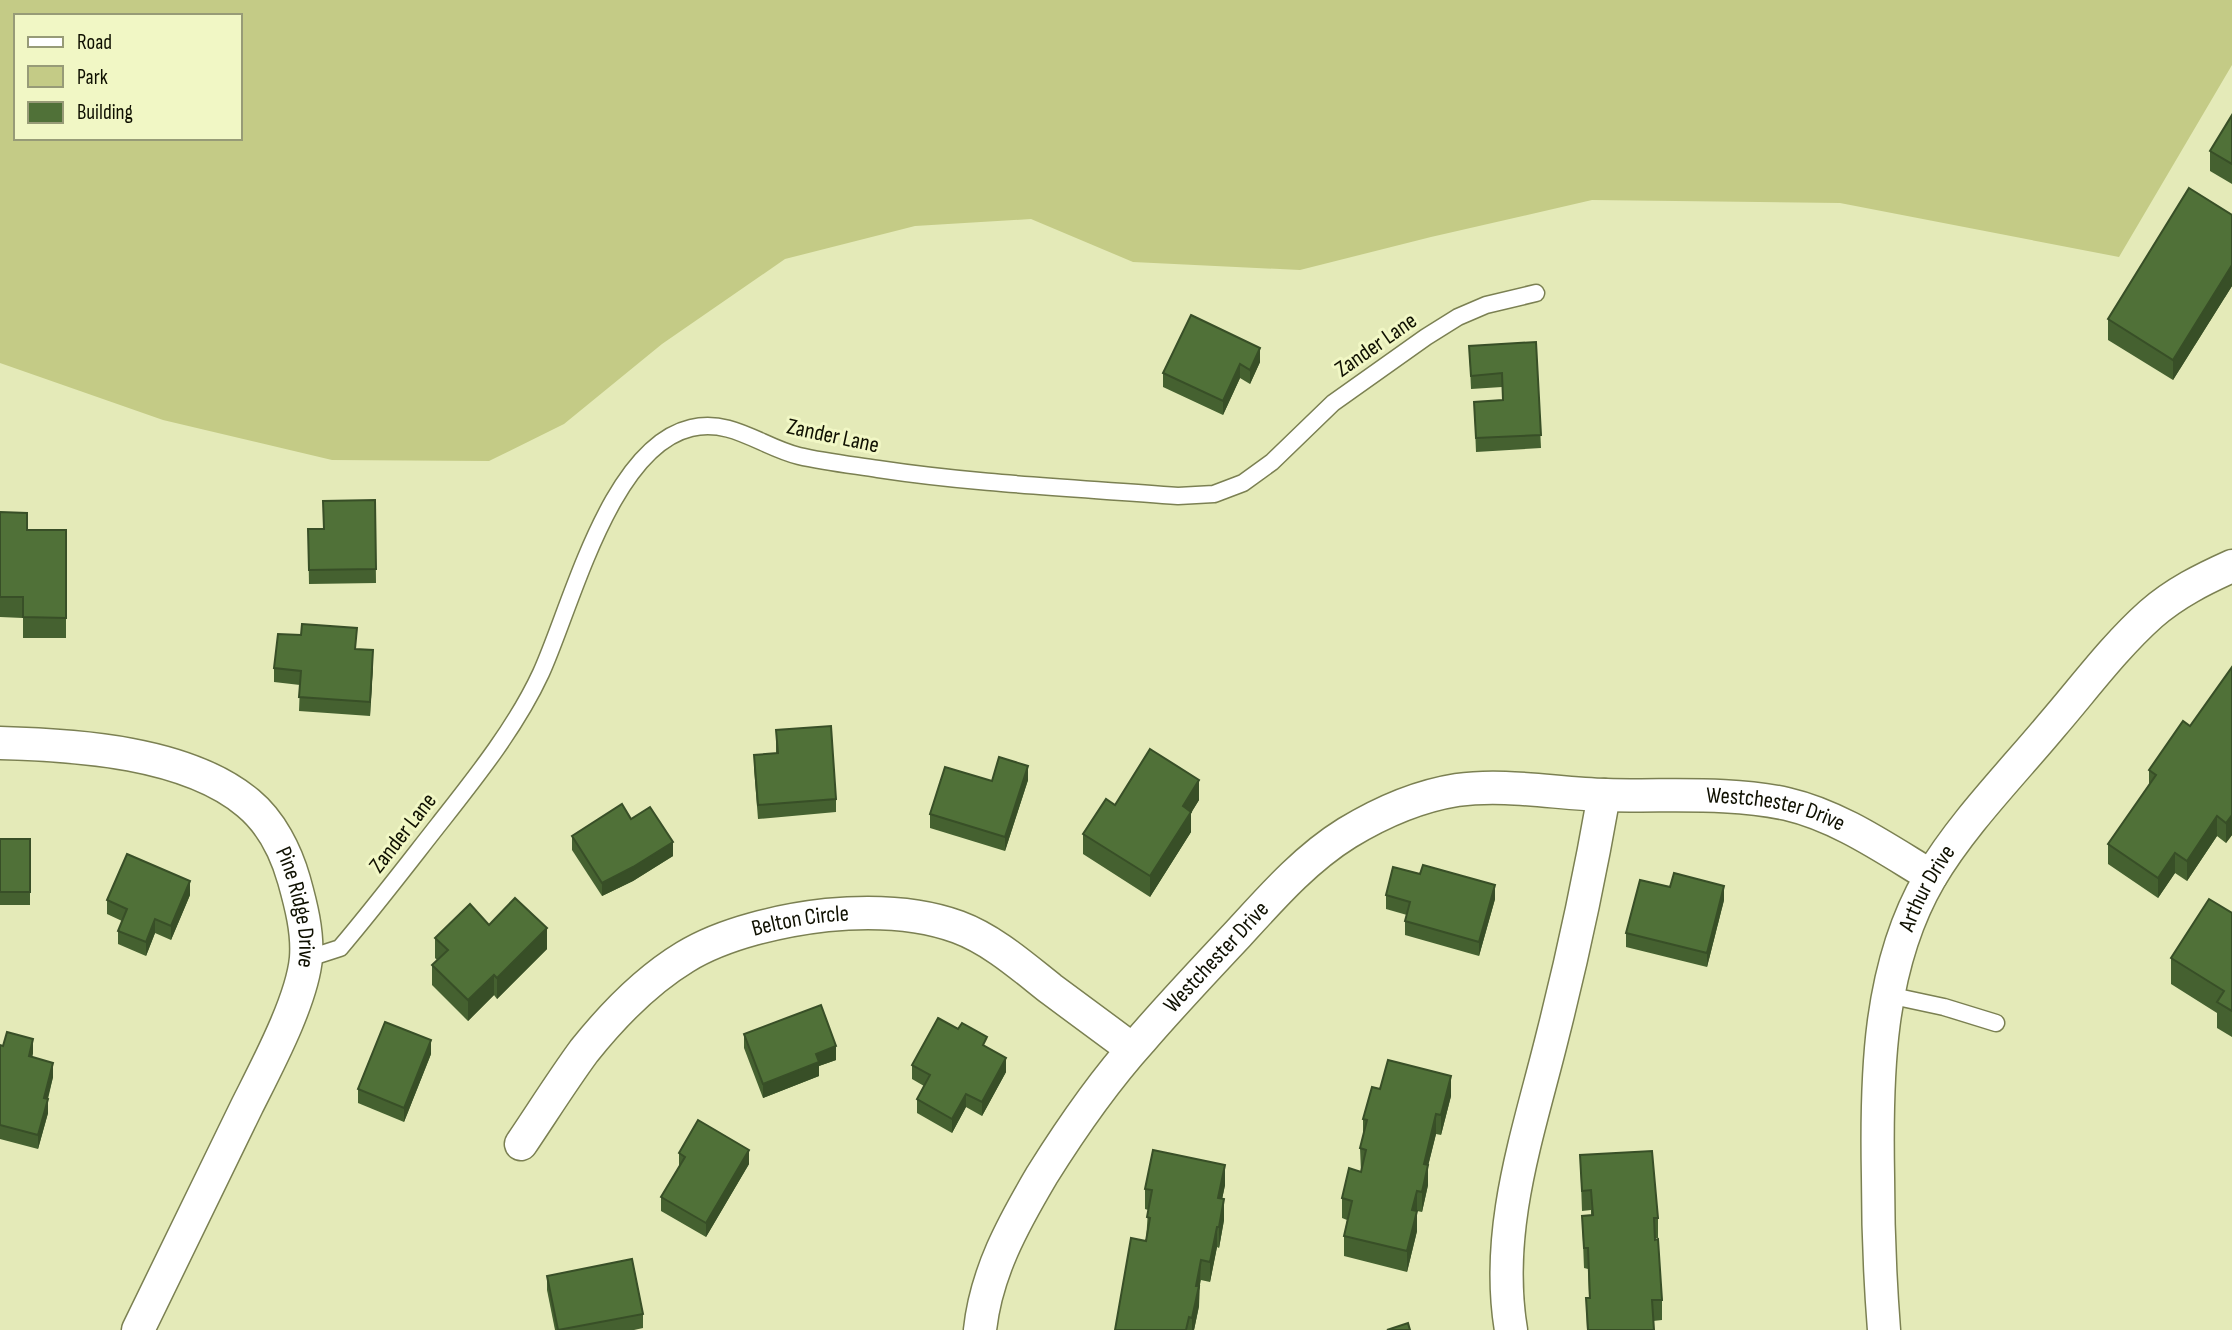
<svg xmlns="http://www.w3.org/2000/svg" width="2232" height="1330" viewBox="0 0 2232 1330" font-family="'Sofia Sans Condensed',sans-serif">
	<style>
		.green { fill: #c4cb86; fill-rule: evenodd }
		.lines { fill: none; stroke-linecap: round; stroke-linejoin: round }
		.lane-casing { stroke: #7b8052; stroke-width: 19 }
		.street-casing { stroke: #7b8052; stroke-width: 35 }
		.lane { stroke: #fff; stroke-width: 16 }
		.street { stroke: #fff; stroke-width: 32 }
		.wall { fill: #456130 }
		.shaded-wall { fill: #384f27 }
		.building { fill: #507138; stroke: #384f27; stroke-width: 2 }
		.labels { text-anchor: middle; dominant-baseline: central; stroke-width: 6; stroke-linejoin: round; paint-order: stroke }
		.street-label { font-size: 23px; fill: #0f1001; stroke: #f1f7c5 }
	</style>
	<rect width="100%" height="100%" fill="#e4eab8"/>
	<path class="green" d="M0 0H2232V65L2119 257 1840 203 1592 200 1431 237 1300 270 1133 262 1031 219 915 226 785 259 662 344 564 424 489 461 332 460 163 420 0 363ZM16 16H240V138H16Z"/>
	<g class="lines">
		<defs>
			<g id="lane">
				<path d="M306 959 340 948C374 908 406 866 439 824 476 777 516 727 541 673 572 605 610 447 691 428 731 418 762 447 799 456 825 462 852 465 878 469 977 484 1078 488 1178 496L1214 494 1243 483 1272 462 1333 403 1426 337 1458 317 1486 305 1536 293"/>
				<polyline points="1888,995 1944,1007 1996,1023"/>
			</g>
			<g id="street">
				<path id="s1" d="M0 743C77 745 187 752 248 803 271 822 286 852 294 880 301 905 308 932 306 958 302 1001 267 1066 247 1106 211 1180 175 1255 138 1330"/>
				<path id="s2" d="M521 1144C542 1113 562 1081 584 1051 612 1016 647 980 685 957 724 933 782 920 827 915 870 911 917 912 958 927 993 940 1023 967 1051 989 1078 1009 1105 1029 1132 1049"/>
				<path id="s3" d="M980 1330C986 1273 1013 1224 1042 1175 1072 1127 1103 1082 1141 1040 1172 1004 1205 969 1238 934 1271 898 1305 859 1347 833 1380 813 1419 796 1457 790 1506 783 1558 794 1606 795 1664 797 1730 791 1787 804 1839 816 1886 849 1931 876"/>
				<path d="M1511 1330C1494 1228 1529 1132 1553 1034 1573 955 1590 875 1604 795"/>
				<path id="s4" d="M1884 1330C1880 1279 1878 1228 1878 1177 1876 1076 1878 967 1930 878 1961 825 2012 773 2052 725 2084 688 2114 647 2151 614 2175 593 2203 579 2232 566"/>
			</g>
		</defs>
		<use href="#lane" class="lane-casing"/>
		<use href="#street" class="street-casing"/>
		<use href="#lane" class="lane"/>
		<use href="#street" class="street"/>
	</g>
	<g class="wall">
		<polygon points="2232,115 2232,184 2210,171 2210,151"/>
		<polygon points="2232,215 2232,286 2173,380 2108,340 2108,319"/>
		<polygon points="1536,342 1541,448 1476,452 1474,402 1503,400 1502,387 1471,389 1469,346"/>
		<polygon points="1260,362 1250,384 1240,378 1223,415 1163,387 1163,373"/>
		<polygon points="375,500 376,583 309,584 308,529 324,529 323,501"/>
		<polygon points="0,512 27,530 66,530 66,638 23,638 23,618 0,617"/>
		<polygon points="356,649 373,664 370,716 299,711 300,685 274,682 274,668"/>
		<polygon points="2232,667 2232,835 2226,843 2217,836 2187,881 2175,873 2158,898 2108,864 2108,844 2149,785 2149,770 2190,726"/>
		<polygon points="776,730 836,799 836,812 758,819 754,768 754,755 776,753"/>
		<polygon points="1028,780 1005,851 930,828 930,814 992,781"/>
		<polygon points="1199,800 1191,813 1191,832 1150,897 1083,854 1083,834 1115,805"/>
		<polygon points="631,819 673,856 633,881 602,896 572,850 572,836"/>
		<rect x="0" y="839" width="30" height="66"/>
		<polygon points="1420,874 1495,899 1479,956 1405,935 1405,921 1407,915 1386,909 1386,895"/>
		<polygon points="190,895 171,940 155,933 146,956 118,944 118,931 122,921 107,914 107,900"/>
		<polygon points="1724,900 1707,967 1626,947 1626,933"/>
		<polygon points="2232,913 2232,1037 2217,1028 2217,1013 2171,984 2171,958"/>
		<polygon points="489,925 547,949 497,999 494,995 468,1021 432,985 432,965 437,960 435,958 435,938"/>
		<polygon points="744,1034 836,1060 819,1066 819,1076 763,1098 744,1048"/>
		<polygon points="0,1045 33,1053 32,1057 53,1077 48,1099 48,1113 38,1149 0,1139"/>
		<polygon points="987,1047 1006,1072 982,1116 966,1107 952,1133 917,1113 917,1099 924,1086 912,1079 912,1065"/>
		<polygon points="431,1054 404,1122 358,1103 358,1089"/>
		<polygon points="1451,1096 1441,1135 1436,1134 1428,1166 1428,1185 1422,1212 1417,1211 1417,1231 1407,1272 1344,1256 1344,1236 1347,1220 1342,1218 1342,1198 1361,1172 1360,1148 1363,1135 1363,1119"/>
		<polygon points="679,1153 749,1164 706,1237 661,1211 661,1197 679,1167"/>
		<polygon points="1580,1155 1658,1218 1658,1238 1655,1238 1662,1300 1662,1320 1653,1321 1654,1330 1587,1330 1586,1298 1589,1298 1588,1269 1584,1268 1582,1216 1591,1215 1591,1210 1582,1211"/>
		<polygon points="1225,1185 1222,1199 1224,1220 1219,1248 1217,1247 1210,1282 1201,1280 1199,1289 1199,1306 1194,1330 1115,1330 1146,1241 1148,1210 1145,1209 1145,1189"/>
		<polygon points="547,1276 643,1314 643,1328 634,1330 555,1330 547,1290"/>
	</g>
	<g class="shaded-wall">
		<polygon points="2232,265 2232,286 2173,380 2173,360"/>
		<polygon points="1260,348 1260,362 1250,384 1250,370"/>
		<polygon points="1240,364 1240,378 1223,415 1223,401"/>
		<polygon points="373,650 373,664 370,716 370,702"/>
		<polygon points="1028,766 1028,780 1005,851 1005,837"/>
		<polygon points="1199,780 1199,800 1191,813 1191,832 1150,897 1150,876 1183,806"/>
		<polygon points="2232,815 2232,835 2226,843 2226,823"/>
		<polygon points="2217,816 2217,836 2187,881 2187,861"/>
		<polygon points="673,842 673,856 633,881 602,896 602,883"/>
		<polygon points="2175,853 2175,873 2158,898 2158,878"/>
		<polygon points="190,881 190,895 171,940 171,926"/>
		<polygon points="1495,885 1495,899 1479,956 1479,942"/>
		<polygon points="1724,886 1724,900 1707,967 1707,953"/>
		<polygon points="155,919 155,933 146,956 146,942"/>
		<polygon points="547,928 547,949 497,999 497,978"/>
		<polygon points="494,975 494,995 468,1021 468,1000"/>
		<polygon points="33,1039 33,1053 29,1070 29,1056"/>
		<polygon points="431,1040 431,1054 404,1122 404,1108"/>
		<polygon points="836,1046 836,1060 819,1066 819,1076 763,1098 763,1084 816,1054"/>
		<polygon points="1006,1058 1006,1072 982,1116 982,1102"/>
		<polygon points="53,1063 53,1077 44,1112 44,1098"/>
		<polygon points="1451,1076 1451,1096 1441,1135 1441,1115"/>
		<polygon points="966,1094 966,1107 952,1133 952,1119"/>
		<polygon points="48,1099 48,1113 38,1149 38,1135"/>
		<polygon points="1436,1114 1436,1134 1428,1166 1428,1185 1422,1212 1422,1192 1424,1164"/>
		<polygon points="749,1150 749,1164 706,1237 706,1223"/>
		<polygon points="1225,1165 1225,1185 1218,1219 1218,1198"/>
		<polygon points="1417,1191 1417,1231 1407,1272 1407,1251 1412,1210"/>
		<polygon points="1224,1199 1224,1220 1219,1248 1219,1227"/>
		<polygon points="1217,1227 1217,1247 1210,1282 1210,1262"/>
		<polygon points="1201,1260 1199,1306 1194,1330 1192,1330 1192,1318 1196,1286"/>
	</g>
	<g class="building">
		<polygon points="2232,115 2232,164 2210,151"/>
		<polygon points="2189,188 2232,215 2232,265 2173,360 2108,319"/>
		<polygon points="1191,315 1260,348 1250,370 1240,364 1223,401 1163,373"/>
		<polygon points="1536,342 1541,435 1476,438 1474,402 1503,400 1502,373 1471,376 1469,346"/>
		<polygon points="375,500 376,569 309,570 308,529 324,529 323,501"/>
		<polygon points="0,512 27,513 27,530 66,530 66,618 23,617 23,597 0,597"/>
		<polygon points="302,624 357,628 355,649 373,650 370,702 299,697 301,671 274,668 278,634 301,635"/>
		<polygon points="2232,667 2232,815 2226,823 2217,816 2187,861 2175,853 2158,878 2108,844 2156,775 2149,770 2183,721 2190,726"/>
		<polygon points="831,726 836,799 758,805 754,755 778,753 776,730"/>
		<polygon points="1150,749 1199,780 1183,806 1191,812 1150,876 1083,834 1106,799 1115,805"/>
		<polygon points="999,757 1028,766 1005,837 930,814 945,767 992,781"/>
		<polygon points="622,804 631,819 650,807 673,842 633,867 602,883 572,836"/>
		<rect x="0" y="839" width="30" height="53"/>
		<polygon points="127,854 190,881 171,926 155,919 146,942 118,931 127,909 107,900"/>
		<polygon points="1423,865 1495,885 1479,942 1405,921 1410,902 1386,895 1393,867 1420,874"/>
		<polygon points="1674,873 1724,886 1707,953 1626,933 1640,880 1670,887"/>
		<polygon points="515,898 547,928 497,978 494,975 468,1000 432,965 448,950 435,938 470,904 489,925"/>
		<polygon points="2209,899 2232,913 2232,1011 2217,1002 2224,991 2171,958"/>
		<polygon points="821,1005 836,1046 816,1054 819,1062 763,1084 744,1034"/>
		<polygon points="938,1018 958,1029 962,1023 987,1037 983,1045 1006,1058 982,1102 966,1094 952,1119 917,1099 930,1075 912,1065"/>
		<polygon points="385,1022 431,1040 404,1108 358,1089"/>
		<polygon points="7,1032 33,1039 29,1056 53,1063 44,1098 48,1099 38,1135 0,1125 0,1045 3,1046"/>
		<polygon points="1388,1060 1451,1076 1441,1115 1436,1114 1424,1164 1428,1165 1422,1192 1417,1191 1412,1210 1417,1211 1407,1251 1344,1236 1352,1201 1342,1198 1349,1168 1361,1172 1366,1150 1360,1148 1367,1120 1363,1119 1372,1087 1380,1089"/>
		<polygon points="698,1120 749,1150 706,1223 661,1197 685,1157 679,1153"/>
		<polygon points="1153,1150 1225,1165 1218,1198 1224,1199 1219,1227 1217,1227 1210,1262 1201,1260 1196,1286 1199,1286 1192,1318 1189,1317 1186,1330 1115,1330 1131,1238 1146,1241 1150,1218 1147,1217 1152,1190 1145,1189"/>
		<polygon points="1652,1151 1658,1218 1654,1218 1655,1240 1658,1239 1662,1300 1652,1300 1654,1330 1588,1330 1586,1298 1590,1298 1588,1248 1584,1248 1582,1216 1593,1215 1591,1190 1582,1191 1580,1155"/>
		<polygon points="632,1259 643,1314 558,1330 547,1276"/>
		<polygon points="1408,1323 1410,1330 1387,1330"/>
	</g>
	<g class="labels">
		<g class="street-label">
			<text transform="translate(1376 345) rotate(-35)">Zander Lane</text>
			<text transform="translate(833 436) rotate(12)">Zander Lane</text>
			<text stroke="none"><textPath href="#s3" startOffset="1068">Westchester Drive</textPath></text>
			<text transform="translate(403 833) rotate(-52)">Zander Lane</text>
			<text stroke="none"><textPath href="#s4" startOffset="450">Arthur Drive</textPath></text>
			<text stroke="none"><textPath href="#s1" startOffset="378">Pine Ridge Drive</textPath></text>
			<text stroke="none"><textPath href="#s2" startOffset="373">Belton Circle</textPath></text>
			<text stroke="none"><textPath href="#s3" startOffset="448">Westchester Drive</textPath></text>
		</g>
	</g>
	<rect x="14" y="14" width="228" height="126" fill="#f1f7c5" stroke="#979b77" stroke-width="2"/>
	<rect x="28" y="37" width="35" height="10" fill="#ffffff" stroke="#979b77" stroke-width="2"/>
	<text x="77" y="49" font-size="21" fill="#0f1001">Road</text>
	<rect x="28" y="66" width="35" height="21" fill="#c4cb86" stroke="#979b77" stroke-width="2"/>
	<text x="77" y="84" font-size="21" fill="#0f1001">Park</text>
	<rect x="28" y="102" width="35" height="21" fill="#507138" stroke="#979b77" stroke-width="2"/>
	<text x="77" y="119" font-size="21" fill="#0f1001">Building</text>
</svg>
